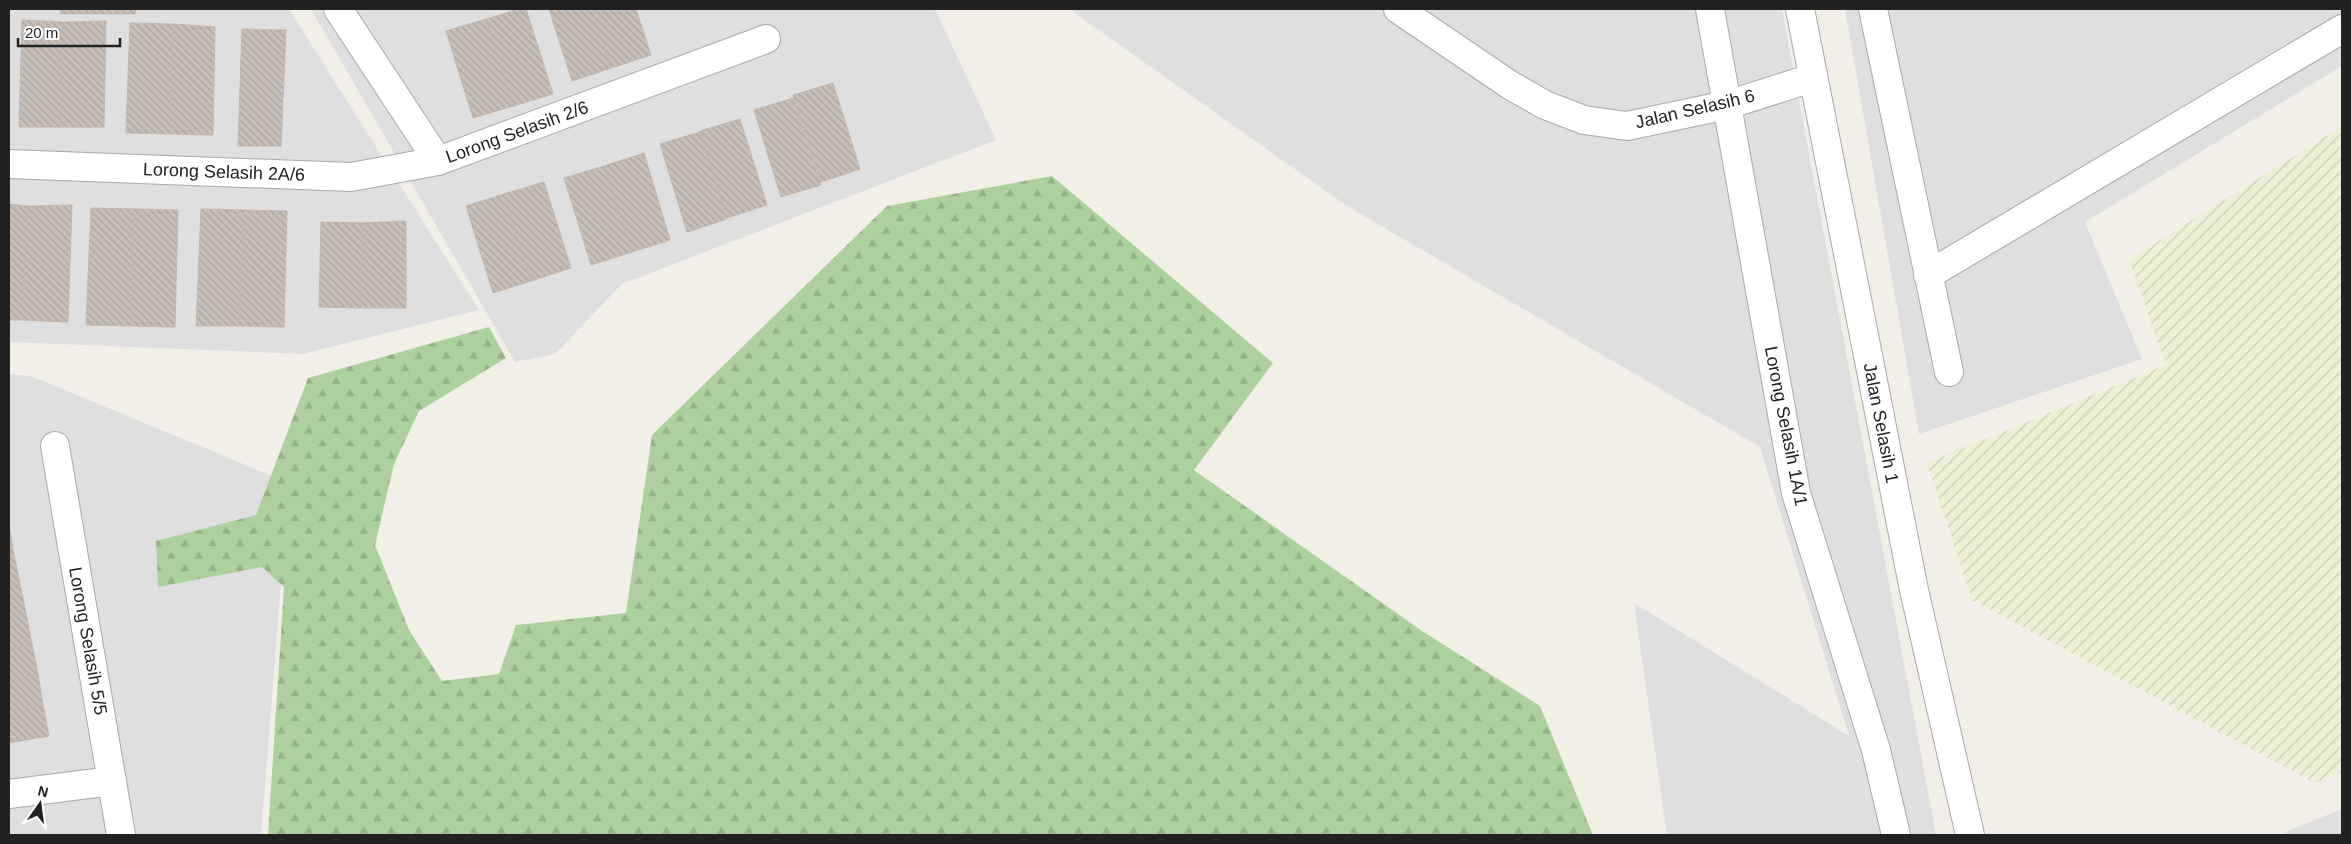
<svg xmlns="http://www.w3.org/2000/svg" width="2351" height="844" viewBox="0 0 2351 844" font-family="Helvetica,sans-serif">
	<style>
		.residential { fill: #e0dfdf }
		.farmland { fill: url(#farmland-furrows) }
		.forest { fill: url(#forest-firs) }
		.building { fill: url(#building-back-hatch); stroke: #c4b6ab }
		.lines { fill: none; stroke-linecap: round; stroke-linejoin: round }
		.minor-casing { stroke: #a9a9a9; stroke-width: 30 }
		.minor { stroke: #fff; stroke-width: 28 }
		.labels { text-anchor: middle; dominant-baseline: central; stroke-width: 5; stroke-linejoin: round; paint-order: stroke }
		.street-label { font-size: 18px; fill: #222; stroke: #fff }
	</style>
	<defs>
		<pattern id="farmland-furrows" width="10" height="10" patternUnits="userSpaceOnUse" patternTransform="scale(1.25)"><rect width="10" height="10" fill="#eef0d5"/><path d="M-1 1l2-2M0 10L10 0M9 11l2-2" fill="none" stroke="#ccceb7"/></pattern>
		<pattern id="forest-firs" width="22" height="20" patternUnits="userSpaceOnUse" patternTransform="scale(1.25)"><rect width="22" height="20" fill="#add19e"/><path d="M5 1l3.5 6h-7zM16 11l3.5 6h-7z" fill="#95b388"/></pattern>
		<pattern id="building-back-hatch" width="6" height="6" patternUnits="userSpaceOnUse" patternTransform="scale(1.25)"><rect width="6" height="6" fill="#c7bfb8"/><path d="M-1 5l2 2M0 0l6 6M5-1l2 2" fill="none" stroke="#aba49e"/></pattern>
	</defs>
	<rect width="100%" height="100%" fill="#f2efe9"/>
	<g class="residential">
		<polygon points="9,9 289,9 479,310 302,354 9,342"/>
		<polygon points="311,9 935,9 996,140 622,284 555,354 515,362"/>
		<polygon points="1069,9 1782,9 1936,835 1667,835 1634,603 1849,736 1760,447 1347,206"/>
		<polygon points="1845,9 2342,9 2342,66 2085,222 2142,359 1919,434"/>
		<polygon points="9,374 31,376 289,483 261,835 9,835"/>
		<polygon points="2342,809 2342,835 2289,835 2285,832"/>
	</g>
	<polygon class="farmland" points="2342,126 2342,772 2315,783 1972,600 1927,463 2166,365 2129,260"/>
	<polygon class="forest" points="1052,176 1273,363 1194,470 1422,631 1540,706 1593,835 268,835 284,587 262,567 158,587 156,541 256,515 308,378 489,327 506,358 419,411 394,464 375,545 409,630 442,681 499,674 516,625 626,613 652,435 887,206"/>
	<g class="building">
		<polygon points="61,9 136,9 135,14 60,14"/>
		<polygon points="519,9 526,9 553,94 513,106 486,19"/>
		<polygon points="549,9 592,9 611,68 572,81"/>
		<polygon points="592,9 636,9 651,55 611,68"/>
		<polygon points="486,19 513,106 473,118 446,31"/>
		<polygon points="22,20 63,22 60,127 19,127"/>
		<polygon points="106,21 104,127 60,127 63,22"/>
		<polygon points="130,23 173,24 170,134 126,133"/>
		<polygon points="173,24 215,27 213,135 170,134"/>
		<polygon points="242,29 286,30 281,146 238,146"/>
		<polygon points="833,83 860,169 821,182 793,95"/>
		<polygon points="793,98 821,185 781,197 754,110"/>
		<polygon points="740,119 767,205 727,218 700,131"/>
		<polygon points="700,132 727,219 687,232 660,144"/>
		<polygon points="644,153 670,240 632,252 604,166"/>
		<polygon points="604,166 632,252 591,265 564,178"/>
		<polygon points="544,182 571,268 531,281 504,194"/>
		<polygon points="504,194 531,281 493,293 466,206"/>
		<polygon points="9,204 28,206 22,320 9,320"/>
		<polygon points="72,205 68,322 22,320 28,206"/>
		<polygon points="91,208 134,209 131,326 86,325"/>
		<polygon points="134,209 178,210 175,327 131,326"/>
		<polygon points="201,209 244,210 239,326 196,326"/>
		<polygon points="244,210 287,211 284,327 239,326"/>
		<polygon points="406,221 406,308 361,308 362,223"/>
		<polygon points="321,222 362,223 361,308 319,307"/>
		<polygon points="9,525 14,555 9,555"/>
		<polygon points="9,555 14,555 20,584 9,586"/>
		<polygon points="20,584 26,613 9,617 9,586"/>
		<polygon points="26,613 32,645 9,649 9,617"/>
		<polygon points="32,645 38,674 9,680 9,649"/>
		<polygon points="38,674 43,705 9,711 9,680"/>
		<polygon points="43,705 49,736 9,743 9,711"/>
	</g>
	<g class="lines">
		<defs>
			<g id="minor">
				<polyline points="338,9 438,161 766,39"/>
				<polyline points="1398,9 1510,85 1545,105 1584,120 1627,126 1727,105 1812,78"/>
				<polyline points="1710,9 1796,493 1876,750 1896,835"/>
				<polyline points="1800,9 1914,590 1970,835"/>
				<polyline points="1873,9 1949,372"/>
				<polyline points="9,164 351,177 438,161"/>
				<polyline points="1928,275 2342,29"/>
				<polyline points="55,446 121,835"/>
				<polyline points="9,794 112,781"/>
			</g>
		</defs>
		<use href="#minor" class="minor-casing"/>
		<use href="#minor" class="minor"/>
	</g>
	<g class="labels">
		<g class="street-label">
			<text transform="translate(1695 109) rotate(-13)">Jalan Selasih 6</text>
			<text transform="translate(517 132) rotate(-20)">Lorong Selasih 2/6</text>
			<text transform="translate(224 172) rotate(2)">Lorong Selasih 2A/6</text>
			<text transform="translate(1881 423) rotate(79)">Jalan Selasih 1</text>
			<text transform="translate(1786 426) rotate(79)">Lorong Selasih 1A/1</text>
			<text transform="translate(88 641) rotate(80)">Lorong Selasih 5/5</text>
		</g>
	</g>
	<rect width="2351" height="844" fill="none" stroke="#222222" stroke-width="20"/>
	<g transform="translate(40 804) rotate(14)" stroke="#ffffff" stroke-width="4" paint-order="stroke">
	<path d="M0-4L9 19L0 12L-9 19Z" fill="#222222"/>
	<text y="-8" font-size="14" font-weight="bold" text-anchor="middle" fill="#222222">N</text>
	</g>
	<path d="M18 38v8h102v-8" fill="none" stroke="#222222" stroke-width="2.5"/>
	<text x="25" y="38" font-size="15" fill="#222222" stroke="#ffffff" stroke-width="4" paint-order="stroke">20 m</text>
</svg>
